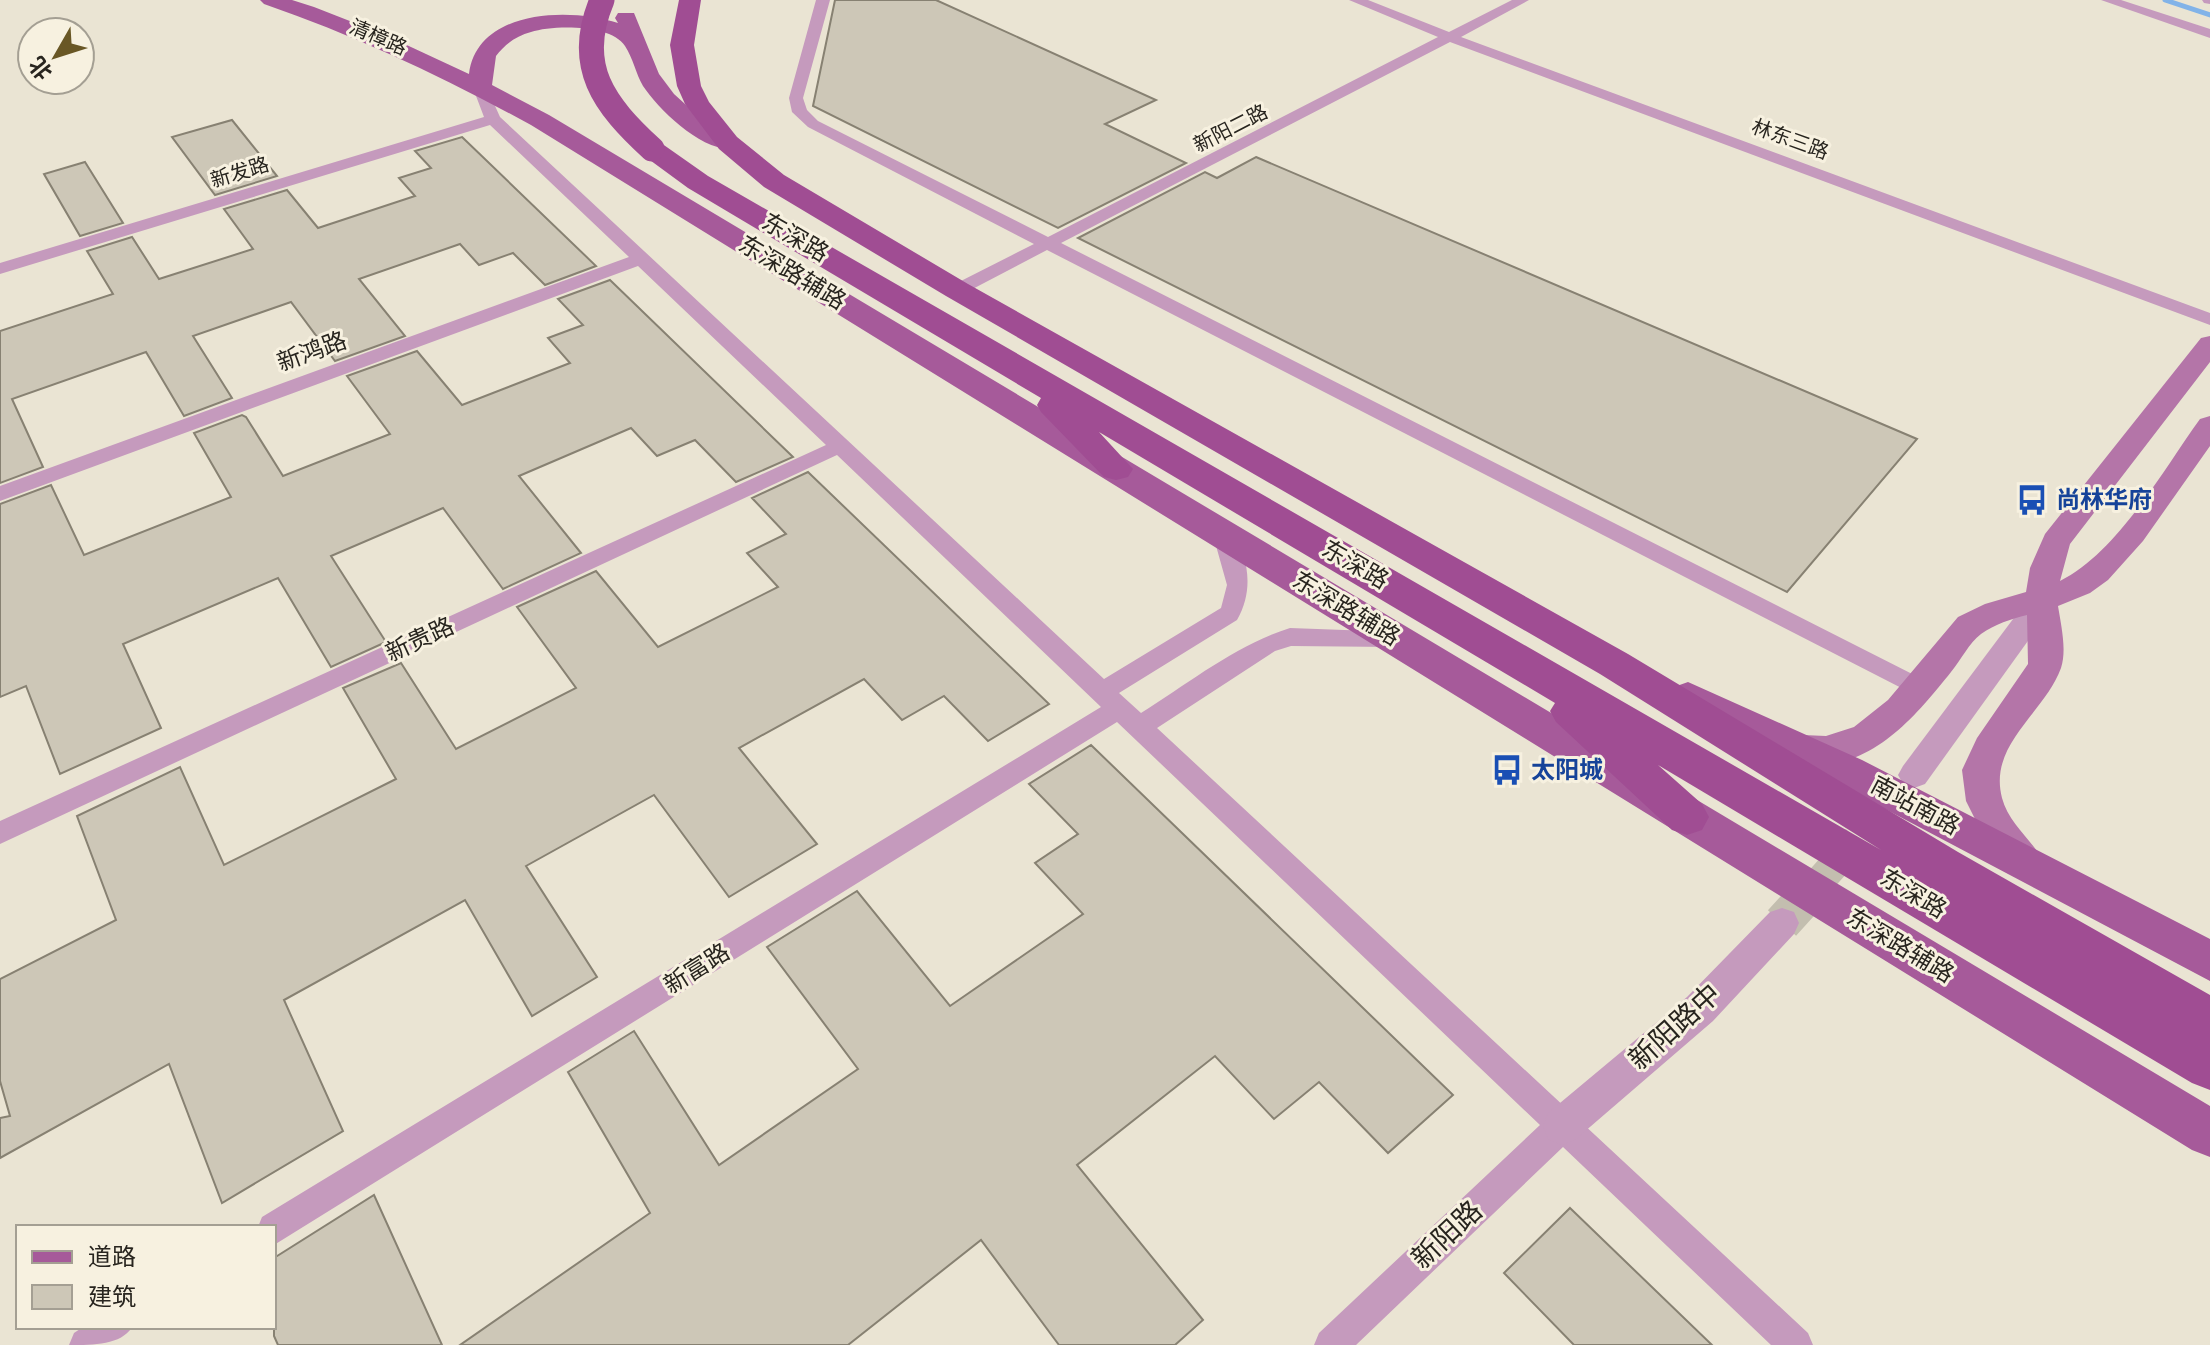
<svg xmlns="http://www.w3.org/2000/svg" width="2210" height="1345" viewBox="0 0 2210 1345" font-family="'Varela Round','Noto Sans SC',sans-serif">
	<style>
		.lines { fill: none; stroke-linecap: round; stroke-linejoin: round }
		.stream { stroke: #82b3e8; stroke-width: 5 }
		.building { fill: #cdc7b7; stroke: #878172; stroke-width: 2 }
		.tertiary-tunnel-far1 { stroke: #c3beaf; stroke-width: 30; stroke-dasharray: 30 15; stroke-linecap: butt }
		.tertiary-tunnel { stroke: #c3beaf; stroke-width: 38; stroke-dasharray: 38 19; stroke-linecap: butt }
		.minor { fill: #c59abd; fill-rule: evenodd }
		.tertiary { fill: #c59abd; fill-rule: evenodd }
		.secondary { fill: #b475a8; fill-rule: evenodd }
		.primary { fill: #a65a9a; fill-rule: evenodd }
		.trunk { fill: #a04d93; fill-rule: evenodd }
		.trunk-bridge { stroke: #a04d93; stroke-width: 25 }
		.labels { text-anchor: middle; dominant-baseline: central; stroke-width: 6; stroke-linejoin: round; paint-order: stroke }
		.far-street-label { font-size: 20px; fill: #28251f; stroke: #f7f1e0 }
		.street-label { font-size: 24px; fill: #28251f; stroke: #f7f1e0 }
		.transit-label { font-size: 24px; font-weight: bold; fill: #164399; stroke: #f7f1e0; text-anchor: start }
		.near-street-label { font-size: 28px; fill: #28251f; stroke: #f7f1e0 }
	</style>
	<rect width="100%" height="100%" fill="#eae4d3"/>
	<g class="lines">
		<polyline class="stream" points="2165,0 2210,15"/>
	</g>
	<g class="building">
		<polygon points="835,0 936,0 1156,100 1105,124 1186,163 1058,228 813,106"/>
		<polygon points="232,120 277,176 215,195 172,137"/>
		<polygon points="462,137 596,266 545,285 513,253 479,265 460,244 359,279 405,336 335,361 291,302 193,336 232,398 184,416 146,352 12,399 43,467 0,483 0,331 113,294 87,251 132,237 159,279 253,249 224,209 287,190 318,228 415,196 399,178 431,168 415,151"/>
		<polygon points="1256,157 1917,439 1787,592 1078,238 1205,172 1217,178"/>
		<polygon points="85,162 123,223 80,236 44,174"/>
		<polygon points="610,280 793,457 736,482 695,440 657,456 631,428 519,476 581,553 503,589 443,508 331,556 386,642 331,667 278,578 123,644 161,728 60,774 26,686 0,697 0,504 51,485 84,555 231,497 194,433 242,415 246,417 283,476 390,434 347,376 417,351 462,405 570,363 548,338 583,325 558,299"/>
		<polygon points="808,472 1049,704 988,741 944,696 902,720 864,679 739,748 817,844 729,897 654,795 526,866 597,977 532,1016 465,900 284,1000 343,1131 222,1203 169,1064 0,1158 0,1118 10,1116 0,1081 0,979 116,920 77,816 180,767 224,865 396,779 343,688 401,663 456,749 576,688 517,607 596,571 658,647 778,587 747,553 786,534 752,498"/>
		<polygon points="1091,745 1453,1095 1388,1153 1319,1082 1274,1119 1215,1056 1077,1165 1203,1320 1175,1345 1059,1345 981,1240 848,1345 460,1345 650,1213 568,1072 634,1031 719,1165 858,1069 767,947 857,891 950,1006 1083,914 1035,863 1078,834 1029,784"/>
		<polygon points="374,1195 442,1345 278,1345 274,1336 274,1258"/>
		<polygon points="1570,1208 1712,1345 1574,1345 1504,1273"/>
	</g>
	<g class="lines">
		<polyline class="tertiary-tunnel-far1" points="1819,882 1857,839"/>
		<polyline class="tertiary-tunnel" points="1782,923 1821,880"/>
		<g class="minor">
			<polygon points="816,0 830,0 803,98 807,110 818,121 1048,237 1438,37 1349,0 1368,0 1449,32 1512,0 1529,0 1461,37 2210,313 2210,325 1450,42 1061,243 1928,682 1931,688 1928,694 1919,697 1047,250 963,294 951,294 948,290 951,286 1034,244 808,127 792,112 789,98"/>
			<polygon points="2101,0 2121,0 2210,29 2210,38"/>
			<polygon points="2202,0 2210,0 2210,4 2204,3"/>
			<path d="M480 84 487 88 500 117 1104 679 1221 608 1227 585 1213 535 1216 530H1232C1249 559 1254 590 1237 620L1119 693 1141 713C1189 683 1236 645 1290 628L1399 632 1403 638 1399 644 1391 647 1291 646 1275 651 1157 728 1808 1333 1813 1345H1771L1563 1147 1356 1345H1314L1319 1333 1540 1125 1117 722 274 1245V1227H258L262 1217 1101 707 837 455 0 844V821L826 445 638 266 0 501V486L629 257 490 125 0 274V263L484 117 473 88Z"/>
			<path d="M83 1327H132C121 1345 94 1345 69 1345L74 1333Z"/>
		</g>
		<g class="tertiary">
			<polygon points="2041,592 2051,595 2055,602 2051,609 1925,784 1914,788 1903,784 1898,775 1903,766 2031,595"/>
			<polygon points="1782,908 1794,912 1799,923 1794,934 1713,1021 1576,1139 1562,1145 1548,1139 1543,1126 1548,1113 1687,997 1770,912"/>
		</g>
		<path class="secondary" d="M2210 336V362L2070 544 2060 581C2118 552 2163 470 2200 419L2210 416V446L2143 541 2108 580 2090 593 2058 606C2061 625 2067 650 2061 668 2044 714 1988 744 2002 798 2009 825 2034 841 2046 865L2041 876 2027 881 2013 876 1990 849 1966 801 1962 770 1977 738 2028 664 2027 615C2011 619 1995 624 1981 634 1969 643 1961 660 1951 672 1912 721 1861 782 1790 759L1785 749 1790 739 1803 735 1826 736 1854 727 1888 700 1958 617 1985 604 2026 592 2030 568 2045 534 2201 338Z"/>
		<g class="primary">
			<path d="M260 0H292L314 7 383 34 469 74C477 9 570 7 618 23L615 18 618 13H634L659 74 674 94 696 114 737 138 740 143 737 148C706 156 659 110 643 86 636 74 633 58 625 46 611 24 553 25 531 32 516 36 505 44 496 56L492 85 549 115 2210 1106V1157L2192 1150 531 125C445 78 357 36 264 4Z"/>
			<polygon points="1688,682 1862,760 2210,939 2210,981 1834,782 1674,707 1669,697 1674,687"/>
		</g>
		<polygon class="trunk" points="679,0 701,0 694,45 701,86 709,102 737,137 784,175 968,284 1628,654 1958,852 2210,995 2210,1090 2192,1083 1658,765 1702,804 1709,817 1702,830 1687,835 1672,830 1556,722 1550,711 1555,703 1099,432 1133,469 1128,477 1116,480 1104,477 1041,412 1037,405 1041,398 688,188 643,155 639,149 643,143 661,143 708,176 1881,850 1600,674 946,296 764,187 719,149 685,104 677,86 670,45"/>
		<path class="trunk-bridge" d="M602 0C574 66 604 105 652 149"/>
	</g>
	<defs>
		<symbol id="bus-bare" viewBox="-9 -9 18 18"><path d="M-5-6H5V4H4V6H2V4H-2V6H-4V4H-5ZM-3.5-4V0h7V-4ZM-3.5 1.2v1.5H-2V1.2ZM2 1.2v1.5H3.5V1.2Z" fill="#1a4fb4" stroke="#f7f1e0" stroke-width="2.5" paint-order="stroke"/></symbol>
	</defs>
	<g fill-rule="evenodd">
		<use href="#bus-bare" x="2010" y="478" width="44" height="44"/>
		<use href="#bus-bare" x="1485" y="748" width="44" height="44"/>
	</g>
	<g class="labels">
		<g class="far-street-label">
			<text transform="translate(378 38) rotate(23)">清樟路</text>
			<text transform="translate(1231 129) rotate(-27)">新阳二路</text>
			<text transform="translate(1790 140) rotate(20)">林东三路</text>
			<text transform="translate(240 173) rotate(-17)">新发路</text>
		</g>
		<g class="street-label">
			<text transform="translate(795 238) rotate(30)">东深路</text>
			<text transform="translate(792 273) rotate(31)">东深路辅路</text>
			<text transform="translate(312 352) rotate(-20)">新鸿路</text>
			<text transform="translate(1355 565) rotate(30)">东深路</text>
			<text transform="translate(1346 609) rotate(31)">东深路辅路</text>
			<text transform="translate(420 640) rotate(-25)">新贵路</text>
			<text transform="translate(1915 806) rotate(28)">南站南路</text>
			<text transform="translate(1913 894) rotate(31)">东深路</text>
			<text transform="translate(1900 946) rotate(31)">东深路辅路</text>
			<text transform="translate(697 969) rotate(-32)">新富路</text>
		</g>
		<g class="transit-label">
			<text x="2056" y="500">尚林华府</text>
			<text x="1531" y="770">太阳城</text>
		</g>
		<g class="near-street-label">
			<text transform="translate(1675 1027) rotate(-42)">新阳路中</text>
			<text transform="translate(1447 1235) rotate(-43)">新阳路</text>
		</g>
	</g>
	<rect x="16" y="1225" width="260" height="104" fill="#f7f1e0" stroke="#a49f93" stroke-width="2"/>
	<rect x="32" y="1251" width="40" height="12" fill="#a65a9a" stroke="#a49f93" stroke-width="2"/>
	<text x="88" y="1265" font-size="24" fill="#28251f">道路</text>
	<rect x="32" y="1285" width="40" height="24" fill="#cdc7b7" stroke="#a49f93" stroke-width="2"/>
	<text x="88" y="1305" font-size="24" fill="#28251f">建筑</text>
	<g transform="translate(56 56) rotate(231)"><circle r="38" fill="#f7f1e0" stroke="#a49f93" stroke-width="2"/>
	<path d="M0-6L14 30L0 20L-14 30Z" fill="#695725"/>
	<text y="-12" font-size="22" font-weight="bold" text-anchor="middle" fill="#28251f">北</text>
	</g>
</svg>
